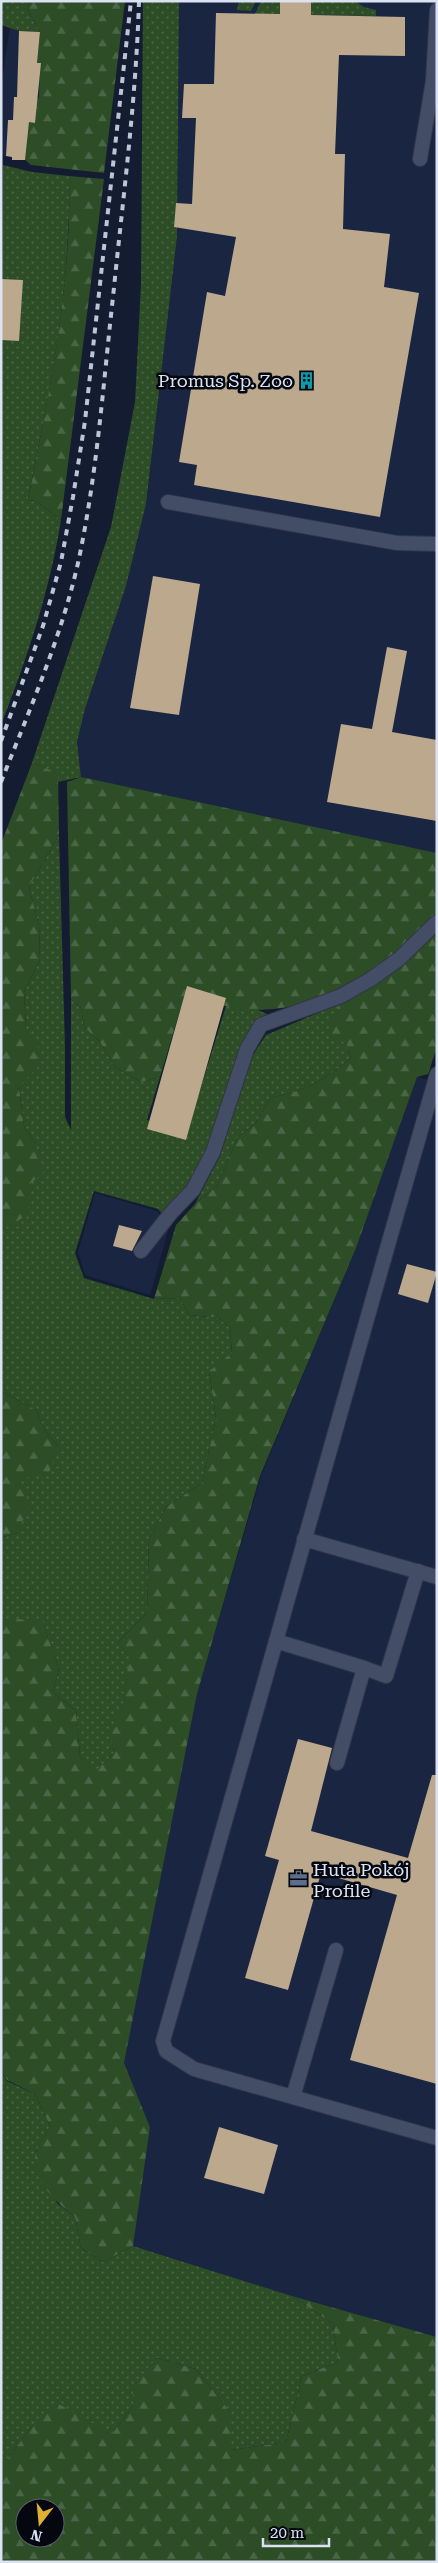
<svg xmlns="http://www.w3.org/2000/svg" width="438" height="2563" viewBox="0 0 438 2563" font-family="'Roboto Serif',serif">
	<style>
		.built { fill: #1a2641 }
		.grass { fill: url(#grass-dots) }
		.forest { fill: url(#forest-firs); fill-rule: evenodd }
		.building { fill: #bba88d }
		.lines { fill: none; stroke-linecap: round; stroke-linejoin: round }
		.service-casing { stroke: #323648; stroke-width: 16 }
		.minor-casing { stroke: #323648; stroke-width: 16 }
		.service { stroke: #434e66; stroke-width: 14 }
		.minor { stroke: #434e66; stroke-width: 14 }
		.rail { stroke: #bec6d6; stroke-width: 4; stroke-dasharray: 6 6; stroke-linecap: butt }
		.labels { text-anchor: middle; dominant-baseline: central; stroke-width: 5; stroke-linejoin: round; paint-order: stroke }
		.poi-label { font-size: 18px; fill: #dbe2f1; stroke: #040710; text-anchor: end }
	</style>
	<defs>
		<pattern id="grass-dots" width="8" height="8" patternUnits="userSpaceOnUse" patternTransform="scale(1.25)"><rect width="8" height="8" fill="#2c4d26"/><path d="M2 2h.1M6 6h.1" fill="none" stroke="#4a6646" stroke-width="1.8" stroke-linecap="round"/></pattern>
		<pattern id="forest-firs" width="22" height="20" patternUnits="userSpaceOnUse" patternTransform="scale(1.25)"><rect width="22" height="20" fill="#2c4d26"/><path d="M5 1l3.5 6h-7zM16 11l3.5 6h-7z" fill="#4a6646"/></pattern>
	</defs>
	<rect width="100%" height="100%" fill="#131c31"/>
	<g class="built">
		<polygon points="179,1 437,1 437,853 81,777 77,743 85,709 126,586 146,504 177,237"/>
		<polygon points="10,27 19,31 40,32 37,62 41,63 39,98 29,122 23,158 1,156 1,86"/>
		<polygon points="417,1077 437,1082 437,2337 292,2296 133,2246 150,2127 124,2063 197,1694 261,1476 356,1248"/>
		<polygon points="95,1193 157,1211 169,1228 150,1295 85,1275 78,1252"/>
	</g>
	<g class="grass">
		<polygon points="1,1 29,1 27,8 40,32 19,31 1,25"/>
		<polygon points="143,1 179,1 177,237 146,504 126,586 85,709 77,742 81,777 58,782 57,773 32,763 111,527 135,402 141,283"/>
		<polygon points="239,1 256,1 251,11 237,10"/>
		<polygon points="261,1 280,1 280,14 255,14"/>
		<polygon points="311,1 355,1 364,7 376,10 376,16 311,15"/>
		<path d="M3 165 32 172 69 176C71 201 68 226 67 252 62 336 44 418 28 500L36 501 61 520C50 590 27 659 1 725Z"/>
		<polygon points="59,835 65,1046 65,1117 71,1130 71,999 81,1008 84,1027 100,1042 115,1067 141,1082 160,1077 147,1120 187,1132 226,1006 258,1010 271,1016 258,1023 209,1150 194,1179 164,1216 158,1209 94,1191 75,1253 84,1278 154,1299 180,1298 189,1315 219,1318 230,1328 232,1354 209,1371 216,1418 202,1483 166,1507 149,1539 147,1613 118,1642 130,1656 124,1702 111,1732 114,1753 95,1773 80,1756 76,1711 53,1692 59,1669 43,1623 1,1621 1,1538 18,1532 17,1480 59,1447 45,1431 36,1410 1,1391 1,1227 5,1228 29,1185 36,1144 24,1126 19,1086 26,1030 24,992 40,960 39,925 29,887"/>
		<path d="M341 1003 346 1043 351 1058C322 1082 307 1090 270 1098L256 1123 238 1137 217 1186 195 1204 220 1156 253 1055 266 1035Z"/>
		<polygon points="1,2071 7,2081 35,2094 50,2126 36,2152 57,2203 75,2217 81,2248 103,2262 133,2246 292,2296 333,2324 338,2362 302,2376 286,2442 231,2450 231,2413 196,2369 157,2358 134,2385 133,2406 112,2434 33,2425 7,2459 1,2459"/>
	</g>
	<g class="forest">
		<polygon points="29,1 125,1 104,173 31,165 23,158 29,122 37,98 39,98 40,63 37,63 40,32 27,8"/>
		<path d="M69 176 104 179 61 520 36 501 28 500C49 393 72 286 69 176Z"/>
		<polygon points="32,763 58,773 59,835 29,887 39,925 40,960 24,992 26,1029 38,1042 38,1067 19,1087 24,1126 36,1144 43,1173 29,1185 28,1215 5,1228 1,1227 1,844"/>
		<path d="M81 777 437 853V915C384 967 337 1007 259 1010 234 1011 208 1001 185 994L160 1077 141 1082 115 1067 100 1042 84 1027 81 1008 71 999 67 782Z"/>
		<path d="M437 930V1047L428 1074 417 1077 356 1248 260 1476 197 1694 124 2063 150 2127 133 2246 103 2262 81 2248 75 2217C57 2203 27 2177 37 2150 40 2142 46 2134 50 2126L35 2094 7 2080 1 2071V1621L10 1618 43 1622 59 1669 53 1692 76 1711 80 1756 95 1772 114 1753 110 1732 124 1702 129 1656 118 1642 147 1613 149 1539 166 1507 202 1483 216 1418 209 1371 232 1353 230 1328 219 1318 189 1315 180 1298 154 1299 176 1225 195 1204 217 1186 238 1137 256 1123 270 1098C307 1090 322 1082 351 1058L346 1043 331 1038 330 1018 341 1003Z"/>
		<polygon points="1,1391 36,1410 45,1431 59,1447 49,1473 17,1480 30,1504 18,1532 1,1538"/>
		<path d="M292 2296 437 2337V2562H1V2459H7L33 2425 55 2402 112 2434 133 2406V2385L157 2358 196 2369 231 2413V2450L286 2442 302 2376 338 2362 333 2324ZM25 2508H55V2538H25Z"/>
	</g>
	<g class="building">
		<polygon points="280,1 311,1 311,15 405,17 405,56 339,55 335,154 345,154 343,229 390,234 384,287 419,293 380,517 194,485 197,465 179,462 207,292 225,296 236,237 174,227 176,203 192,204 196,118 182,118 184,84 214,84 216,13 280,14"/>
		<polygon points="19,31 40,32 37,63 41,63 35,123 29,122 25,160 12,160 12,157 6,156 8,120 13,120 14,97 17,97"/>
		<polygon points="1,279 23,280 19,341 1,340"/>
		<polygon points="153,576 200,584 179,715 130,708"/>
		<polygon points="387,647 407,651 392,732 437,740 437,821 327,802 341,724 372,729"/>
		<polygon points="187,986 226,998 186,1140 147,1129"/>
		<polygon points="119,1225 142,1231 132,1251 113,1246"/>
		<polygon points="407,1264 437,1272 428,1303 398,1294"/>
		<polygon points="298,1739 332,1748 311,1831 408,1858 432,1775 437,1775 437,2084 350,2060 397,1895 321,1873 288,1990 245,1978 279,1860 265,1856"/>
		<polygon points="219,2127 278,2145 264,2194 204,2178"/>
	</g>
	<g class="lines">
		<defs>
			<g id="service">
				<polyline points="420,159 433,81 437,10"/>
				<polyline points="168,502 397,543 437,544"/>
				<polyline points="141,1251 171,1213 193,1190 213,1152 247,1049 261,1025 341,996 371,979 399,959 437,922"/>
				<polyline points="384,1259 163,2041 166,2051 194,2069 437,2138"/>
				<polyline points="304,1539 437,1577"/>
				<polyline points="276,1641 364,1668 337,1763"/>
				<polyline points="364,1668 386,1676 418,1571"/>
				<polyline points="293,2097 336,1950"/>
			</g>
			<polyline id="minor" points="384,1259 437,1074"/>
		</defs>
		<use href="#service" class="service-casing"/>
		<use href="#minor" class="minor-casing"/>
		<use href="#service" class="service"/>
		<use href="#minor" class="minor"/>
		<g class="rail">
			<polyline points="1,741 43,626 61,562 73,497 85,421 131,1"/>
			<path d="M1 782C29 711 61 638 78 563 97 475 103 386 113 297 123 198 136 100 139 1"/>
		</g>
	</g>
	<defs>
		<symbol id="building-bare" viewBox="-9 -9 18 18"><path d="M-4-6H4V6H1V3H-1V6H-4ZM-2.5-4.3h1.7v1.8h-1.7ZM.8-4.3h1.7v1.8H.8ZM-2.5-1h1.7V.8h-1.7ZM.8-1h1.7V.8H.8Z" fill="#0f9aa8" stroke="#040710" stroke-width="2.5" paint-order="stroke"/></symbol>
		<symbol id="office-bare" viewBox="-9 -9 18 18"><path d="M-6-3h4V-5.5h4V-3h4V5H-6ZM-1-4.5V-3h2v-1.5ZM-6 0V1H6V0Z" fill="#5c6f8a" stroke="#040710" stroke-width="2.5" paint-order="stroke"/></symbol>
	</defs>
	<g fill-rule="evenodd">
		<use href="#building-bare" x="294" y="368" width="25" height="25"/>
		<use href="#office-bare" x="286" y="1866" width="25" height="25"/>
	</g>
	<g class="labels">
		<g class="poi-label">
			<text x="293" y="380">Promus Sp. Zoo</text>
			<text x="313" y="1869" text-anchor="start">Huta Pokój<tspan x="313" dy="21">Profile</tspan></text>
		</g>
	</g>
	<rect width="438" height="2563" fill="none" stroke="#dbe2f1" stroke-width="5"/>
	<g transform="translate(40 2523) rotate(196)"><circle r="24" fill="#040710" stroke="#5a5f6a"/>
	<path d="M0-4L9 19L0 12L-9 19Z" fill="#e0b034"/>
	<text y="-8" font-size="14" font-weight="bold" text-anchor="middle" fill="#dbe2f1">N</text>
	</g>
	<path d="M263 2538v8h66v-8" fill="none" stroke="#dbe2f1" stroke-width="2.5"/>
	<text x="270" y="2538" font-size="15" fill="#dbe2f1" stroke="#040710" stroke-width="4" paint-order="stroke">20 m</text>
</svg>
